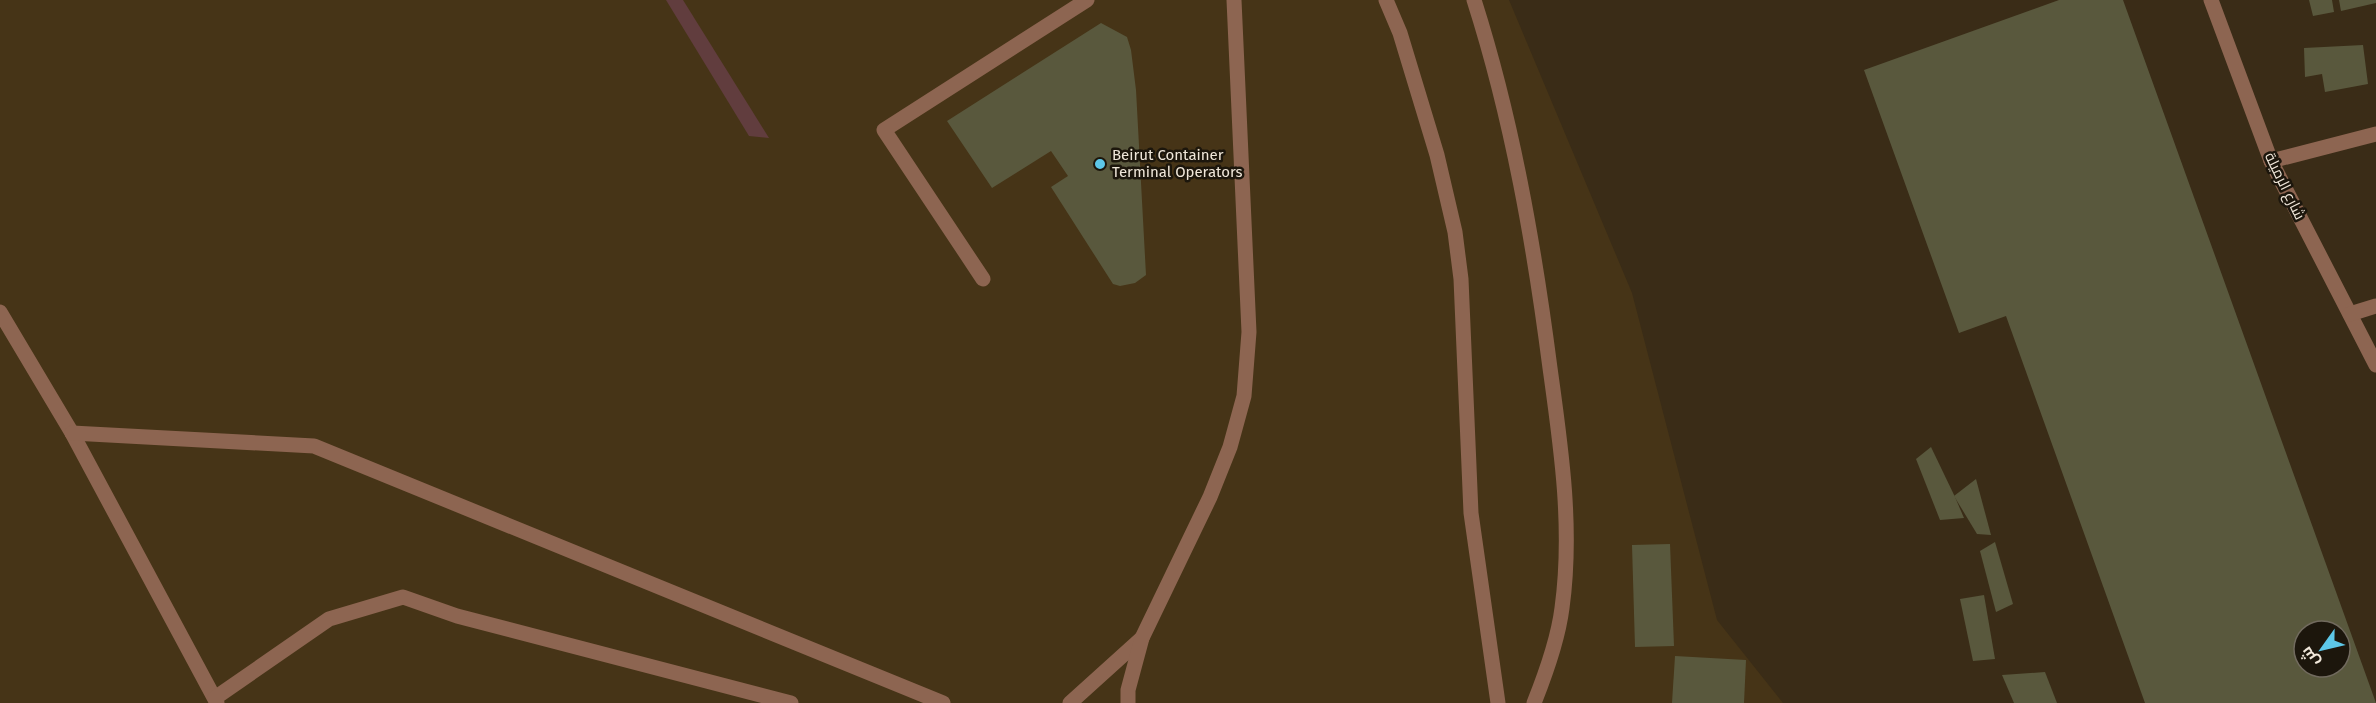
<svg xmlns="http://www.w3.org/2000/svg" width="2376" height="703" viewBox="0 0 2376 703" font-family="'Fira Sans',Cairo,sans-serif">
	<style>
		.built { fill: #463417 }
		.green { fill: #613d3e }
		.building { fill: #59583d; fill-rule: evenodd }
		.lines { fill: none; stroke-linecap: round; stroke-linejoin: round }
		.minor { stroke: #8d6551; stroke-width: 15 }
		.poi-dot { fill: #5dc7e8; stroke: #1c160c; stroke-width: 2 }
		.labels { text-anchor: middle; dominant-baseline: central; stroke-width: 5; stroke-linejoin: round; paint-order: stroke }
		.poi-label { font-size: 15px; fill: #f0e7da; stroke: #1c160c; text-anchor: start }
		.street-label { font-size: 15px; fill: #f0e7da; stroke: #1c160c }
	</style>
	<rect width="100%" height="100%" fill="#3a2c17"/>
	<polygon class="built" points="0,0 1509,0 1632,293 1717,620 1783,703 0,703"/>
	<polygon class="green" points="666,0 683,0 769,138 749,136"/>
	<g class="building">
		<path d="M2059 0H2123L2376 703H2145L2006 316 1959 333 1864 70ZM2304 631H2340V667H2304Z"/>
		<polygon points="2309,0 2332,0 2334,12 2313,16"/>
		<polygon points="2339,0 2376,0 2376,3 2341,11"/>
		<polygon points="1101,23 1127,37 1131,50 1136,90 1146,275 1135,283 1120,286 1113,284 1051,187 1068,176 1051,151 992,188 947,121"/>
		<polygon points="2363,45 2368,84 2325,92 2322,74 2305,77 2304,48"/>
		<polygon points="1931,447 1955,497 1964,518 1940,520 1916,459"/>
		<polygon points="1976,479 1991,535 1977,534 1954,496"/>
		<polygon points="1995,542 2013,604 1996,612 1980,551"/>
		<polygon points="1670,544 1674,646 1635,647 1632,545"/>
		<polygon points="1984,595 1995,659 1973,661 1960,599"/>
		<polygon points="1675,656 1746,660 1744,703 1672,703"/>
		<polygon points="2045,672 2057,703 2014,703 2002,675"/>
	</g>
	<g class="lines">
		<g class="minor">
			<polyline points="1386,0 1400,33 1437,155 1455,232 1461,279 1471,513 1498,703"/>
			<path d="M1474 0C1512 119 1534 244 1550 368 1561 447 1573 528 1562 608 1558 640 1546 673 1534 703"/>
			<polyline points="2211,0 2271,161 2376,365"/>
			<polyline points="2271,161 2376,134"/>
			<polyline points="983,279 884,130 1087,0"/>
			<polyline points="0,312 72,433 217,703"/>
			<polyline points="2350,314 2376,306"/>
			<polyline points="72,433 314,446 943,703"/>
			<polyline points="215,698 329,619 403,597 457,616 791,703"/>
			<polyline points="1070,703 1142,638"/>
			<polyline points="1128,703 1128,690 1142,638 1210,497 1230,447 1244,396 1249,332 1234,0"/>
		</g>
	</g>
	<circle class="poi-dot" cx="1100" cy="164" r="6"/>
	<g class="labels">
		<g class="poi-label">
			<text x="1112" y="155">Beirut Container<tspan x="1112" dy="17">Terminal Operators</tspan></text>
		</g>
		<g class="street-label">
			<text transform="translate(2285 186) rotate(64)">شارع الرميلة</text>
		</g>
	</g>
	<g transform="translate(2322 649) rotate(236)"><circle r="28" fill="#1c160c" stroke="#716a5e" stroke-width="1.5"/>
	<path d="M0-4.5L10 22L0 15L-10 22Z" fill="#5dc7e8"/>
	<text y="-9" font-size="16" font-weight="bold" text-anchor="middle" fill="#f0e7da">ش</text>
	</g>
</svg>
